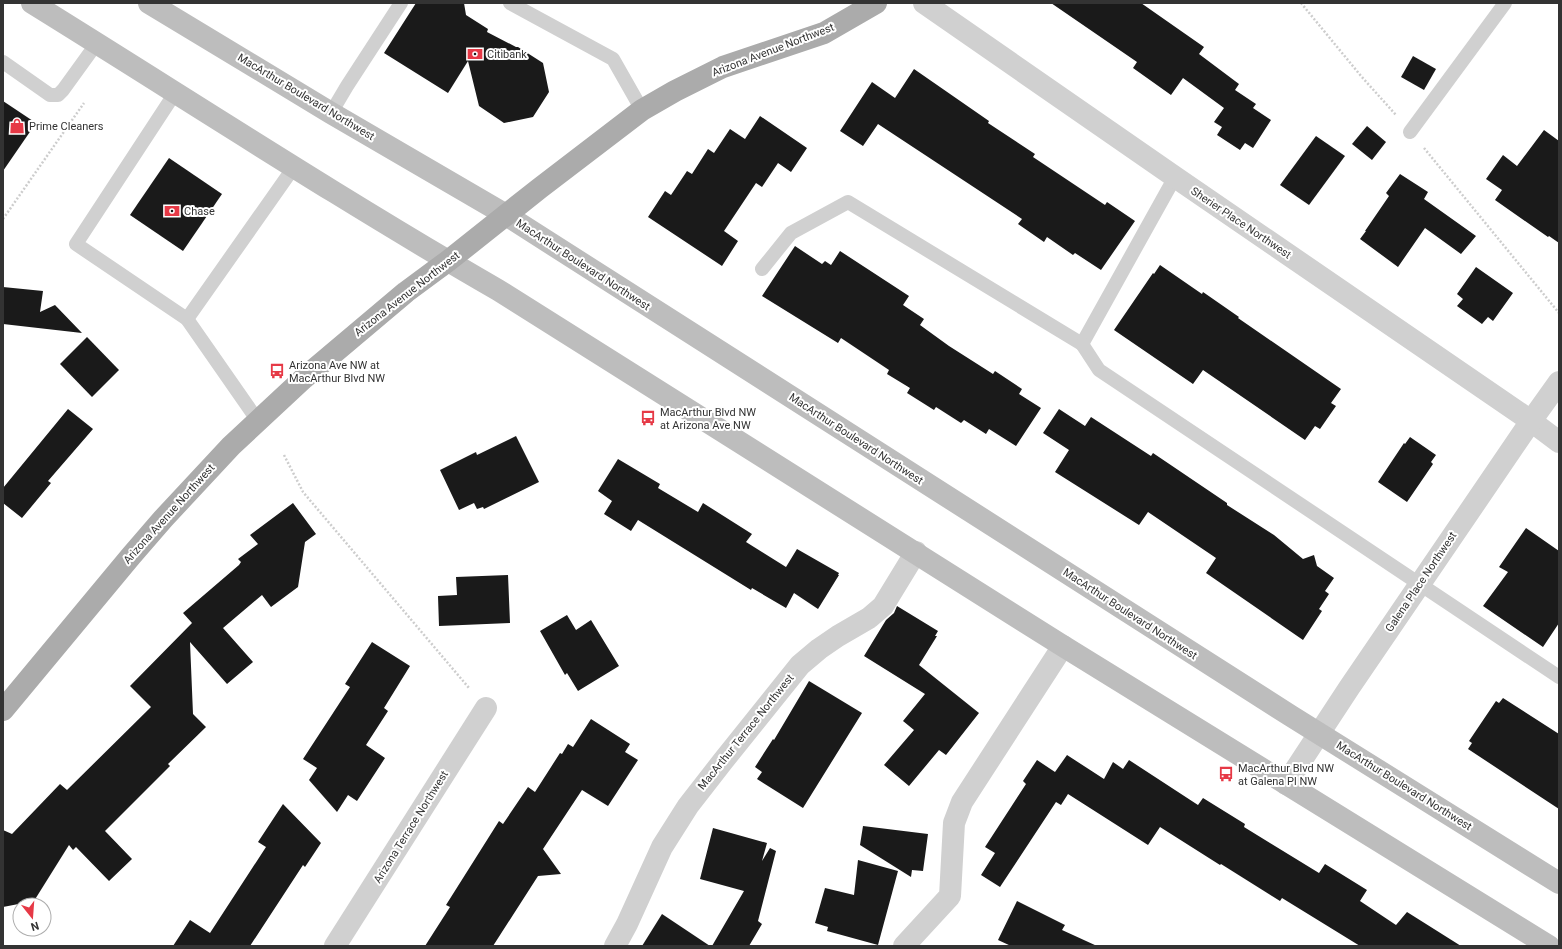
<svg xmlns="http://www.w3.org/2000/svg" width="1562" height="949" viewBox="0 0 1562 949" font-family="Roboto,sans-serif">
	<style>
		.building { fill: #1a1a1a }
		.lines { fill: none; stroke-linecap: round; stroke-linejoin: round }
		.path { stroke: #cdcdcd; stroke-width: 2.5; stroke-dasharray: 2 2; stroke-linecap: butt }
		.service { stroke: #d0d0d0; stroke-width: 14 }
		.minor { stroke: #d0d0d0; stroke-width: 22 }
		.secondary { stroke: #bdbdbd; stroke-width: 22 }
		.primary { stroke: #ababab; stroke-width: 22 }
		.labels { text-anchor: middle; dominant-baseline: central; stroke-width: 4; stroke-linejoin: round; paint-order: stroke }
		.street-label { font-size: 11px; fill: #333; stroke: #fff }
		.poi-label { font-size: 11px; fill: #333; stroke: #fff; text-anchor: start }
	</style>
	<rect width="100%" height="100%" fill="#fff"/>
	<g class="building">
		<polygon points="416,3 464,3 466,15 488,29 487,32 516,47 518,47 543,63 549,92 533,117 504,123 479,106 468,61 448,93 384,53"/>
		<polygon points="1051,3 1141,3 1204,47 1199,54 1239,84 1235,90 1256,104 1253,108 1271,120 1253,148 1245,143 1240,150 1217,135 1222,127 1214,122 1224,108 1183,78 1171,95 1133,68 1137,62"/>
		<polygon points="1413,56 1436,69 1424,90 1401,77"/>
		<polygon points="914,69 989,121 988,123 1035,154 1033,157 1105,205 1107,202 1135,221 1101,270 1075,253 1073,255 1047,237 1044,242 1018,224 1022,219 878,124 863,146 840,131 872,82 895,98"/>
		<polygon points="3,101 36,123 3,171"/>
		<polygon points="760,116 807,148 791,172 778,163 762,187 756,183 724,231 738,241 722,266 648,217 665,191 671,195 687,171 692,174 708,149 714,153 730,129 745,139"/>
		<polygon points="1367,126 1386,142 1372,160 1352,144"/>
		<polygon points="1544,130 1559,141 1559,243 1549,236 1548,237 1495,200 1502,190 1486,179 1503,155 1517,166"/>
		<polygon points="1316,136 1345,156 1309,205 1280,185"/>
		<polygon points="169,158 222,194 183,251 130,215"/>
		<polygon points="1400,174 1428,192 1424,199 1476,236 1461,254 1425,228 1398,267 1360,239 1366,231 1365,231 1389,196 1386,193"/>
		<polygon points="795,246 822,264 825,261 831,265 840,251 909,296 903,305 924,319 920,325 949,346 993,374 995,371 1022,389 1019,394 1041,408 1016,446 989,429 986,434 964,420 961,423 936,407 934,410 907,393 910,388 887,374 889,370 841,338 838,343 762,296"/>
		<polygon points="1160,265 1202,294 1203,292 1239,317 1238,318 1341,389 1331,403 1336,406 1320,429 1315,426 1305,440 1203,370 1193,384 1114,330 1153,273 1154,274"/>
		<polygon points="1476,267 1513,293 1493,321 1488,317 1482,324 1457,306 1463,299 1457,294"/>
		<polygon points="3,287 43,291 40,312 55,305 82,333 3,324"/>
		<polygon points="87,337 119,370 92,397 60,364"/>
		<polygon points="68,409 93,429 48,481 51,483 22,518 3,503 3,488"/>
		<polygon points="1059,409 1085,426 1091,417 1151,456 1153,453 1227,503 1227,505 1274,535 1303,559 1314,555 1317,566 1334,578 1325,591 1329,594 1319,609 1322,611 1303,640 1206,573 1216,558 1148,512 1139,525 1055,472 1069,450 1043,433"/>
		<polygon points="516,436 539,482 484,509 483,507 477,509 474,503 459,510 440,470 476,452 477,455"/>
		<polygon points="1410,437 1436,455 1431,462 1433,464 1407,502 1378,482 1404,443 1405,444"/>
		<polygon points="618,459 660,484 658,488 698,512 703,503 752,534 746,542 786,567 797,549 839,573 838,575 839,575 818,609 794,593 786,608 752,588 751,590 638,520 631,531 604,514 612,501 598,491"/>
		<polygon points="293,503 316,534 305,542 298,587 271,607 262,595 223,628 253,662 227,684 190,642 193,714 206,727 168,764 170,766 105,831 132,859 109,881 76,847 73,850 69,845 34,901 3,907 3,830 12,834 60,784 67,790 151,707 130,686 192,623 183,613 239,565 241,562 238,559 258,544 250,535"/>
		<polygon points="1526,528 1559,551 1559,623 1543,647 1483,606 1508,572 1499,567"/>
		<polygon points="508,575 510,623 439,626 438,596 457,595 456,577"/>
		<polygon points="897,606 938,631 935,636 937,636 919,665 979,713 946,755 939,750 909,786 884,765 914,730 903,721 925,694 864,656 886,620 894,613"/>
		<polygon points="567,615 576,630 591,620 619,666 578,691 567,673 565,675 540,631"/>
		<polygon points="372,642 410,666 384,708 388,711 366,745 385,758 357,801 348,795 337,812 309,780 317,768 303,759 350,687 345,684"/>
		<polygon points="809,681 862,713 803,808 757,779 762,772 755,767 773,739 774,740"/>
		<polygon points="1503,698 1559,734 1559,809 1468,749 1472,743 1469,741 1496,701 1499,703"/>
		<polygon points="591,719 630,744 625,752 638,760 608,806 582,790 543,849 561,874 538,876 493,946 425,946 450,907 446,905 499,821 503,824 528,787 535,792 560,753 562,754 568,744 573,747"/>
		<polygon points="1067,755 1104,779 1113,762 1123,769 1129,760 1198,805 1203,798 1245,824 1244,827 1319,873 1325,864 1367,890 1360,901 1396,925 1407,912 1461,946 1360,946 1282,898 1280,901 1221,864 1220,865 1160,827 1148,845 1068,794 1061,805 1056,802 1000,887 981,875 995,853 985,847 1026,784 1023,781 1037,760 1055,772"/>
		<polygon points="283,804 321,843 305,867 303,865 250,946 173,946 190,920 210,933 266,847 258,842"/>
		<polygon points="863,826 928,834 923,871 912,870 911,877 860,845"/>
		<polygon points="713,828 767,843 762,861 770,848 776,851 758,921 762,924 749,946 712,946 744,891 700,879"/>
		<polygon points="858,860 898,871 878,945 827,931 828,927 815,923 825,888 854,895"/>
		<polygon points="1017,901 1065,925 1062,930 1097,946 1011,946 998,940"/>
		<polygon points="662,914 710,946 642,946"/>
	</g>
	<g class="lines">
		<g class="path">
			<polyline points="1301,3 1361,76 1396,115"/>
			<polyline points="1424,148 1559,313"/>
			<polyline points="3,219 84,103"/>
			<polyline points="284,455 303,492 469,688"/>
		</g>
		<g class="service">
			<polyline points="510,3 613,59 642,110"/>
			<polyline points="3,62 50,95 58,95 63,90 97,43"/>
			<polyline points="175,93 76,244 187,319 258,421"/>
			<polyline points="331,113 347,86 401,3"/>
			<polyline points="1410,132 1505,3"/>
			<polyline points="762,269 791,233 848,202 1082,344 1175,177"/>
			<polyline points="187,319 294,167"/>
			<polyline points="1082,344 1099,370 1559,677"/>
		</g>
		<g class="minor">
			<polyline points="924,3 1175,177 1531,421 1559,442"/>
			<polyline points="1286,784 1349,688 1531,421 1559,382"/>
			<polyline points="335,946 486,708"/>
			<polyline points="615,946 627,924 662,847 688,806 723,761 800,665 819,649 838,636 869,618 883,606 916,552"/>
			<polyline points="904,946 950,896 954,823 962,802 1063,646"/>
		</g>
		<g class="secondary">
			<path d="M32 3C187 99 340 199 498 290L1063 646 1549 946"/>
			<polyline points="149,3 331,113 506,215 1291,716 1559,883"/>
		</g>
		<polyline class="primary" points="3,710 131,556 163,519 231,446 304,378 406,292 448,261 540,188 642,110 675,91 723,67 824,33 876,3"/>
	</g>
	<defs>
		<symbol id="bank-bare" viewBox="-9 -9 18 18"><path d="M-6-4H6V4H-6ZM0-2.3a2.3 2.3 0 1 0 0 4.6a2.3 2.3 0 1 0 0-4.6Z" fill="#e63946" stroke="#fff" stroke-width="2.5" paint-order="stroke"/></symbol>
		<symbol id="shop-bare" viewBox="-9 -9 18 18"><path d="M-5-2.5h2.3a2.7 3.5 0 0 1 5.4 0H5L5.5 6h-11ZM-1.5-2.5h3a1.5 2.3 0 0 0-3 0Z" fill="#e63946" stroke="#fff" stroke-width="2.5" paint-order="stroke"/></symbol>
		<symbol id="bus-bare" viewBox="-9 -9 18 18"><path d="M-5-6H5V4H4V6H2V4H-2V6H-4V4H-5ZM-3.5-4V0h7V-4ZM-3.5 1.2v1.5H-2V1.2ZM2 1.2v1.5H3.5V1.2Z" fill="#e63946" stroke="#fff" stroke-width="2.5" paint-order="stroke"/></symbol>
	</defs>
	<g fill-rule="evenodd">
		<use href="#bank-bare" x="464" y="43" width="22" height="22"/>
		<use href="#shop-bare" x="6" y="115" width="22" height="22"/>
		<use href="#bank-bare" x="161" y="200" width="22" height="22"/>
		<use href="#bus-bare" x="266" y="360" width="22" height="22"/>
		<use href="#bus-bare" x="637" y="407" width="22" height="22"/>
		<use href="#bus-bare" x="1215" y="763" width="22" height="22"/>
	</g>
	<g class="labels">
		<g class="street-label">
			<text transform="translate(773 50) rotate(-21)">Arizona Avenue Northwest</text>
			<text transform="translate(306 97) rotate(31)">MacArthur Boulevard Northwest</text>
			<text transform="translate(1241 223) rotate(34)">Sherier Place Northwest</text>
			<text transform="translate(583 265) rotate(33)">MacArthur Boulevard Northwest</text>
			<text transform="translate(407 294) rotate(-38)">Arizona Avenue Northwest</text>
			<text transform="translate(856 439) rotate(33)">MacArthur Boulevard Northwest</text>
			<text transform="translate(169 514) rotate(-48)">Arizona Avenue Northwest</text>
			<text transform="translate(1421 582) rotate(-56)">Galena Place Northwest</text>
			<text transform="translate(1130 614) rotate(33)">MacArthur Boulevard Northwest</text>
			<text transform="translate(746 732) rotate(-51)">MacArthur Terrace Northwest</text>
			<text transform="translate(1404 786) rotate(32)">MacArthur Boulevard Northwest</text>
			<text transform="translate(411 827) rotate(-58)">Arizona Terrace Northwest</text>
		</g>
		<g class="poi-label">
			<text x="487" y="54">Citibank</text>
			<text x="29" y="126">Prime Cleaners</text>
			<text x="184" y="211">Chase</text>
			<text x="289" y="365">Arizona Ave NW at<tspan x="289" dy="13">MacArthur Blvd NW</tspan></text>
			<text x="660" y="412">MacArthur Blvd NW<tspan x="660" dy="13">at Arizona Ave NW</tspan></text>
			<text x="1238" y="768">MacArthur Blvd NW<tspan x="1238" dy="13">at Galena Pl NW</tspan></text>
		</g>
	</g>
	<rect width="1562" height="949" fill="none" stroke="#333333" stroke-width="8"/>
	<g transform="translate(32 917) rotate(163)"><circle r="19" fill="#ffffff" stroke="#adadad"/>
	<path d="M0-3L7 15L0 10L-7 15Z" fill="#e63946"/>
	<text y="-6" font-size="11" font-weight="bold" text-anchor="middle" fill="#333333">N</text>
	</g>
</svg>
